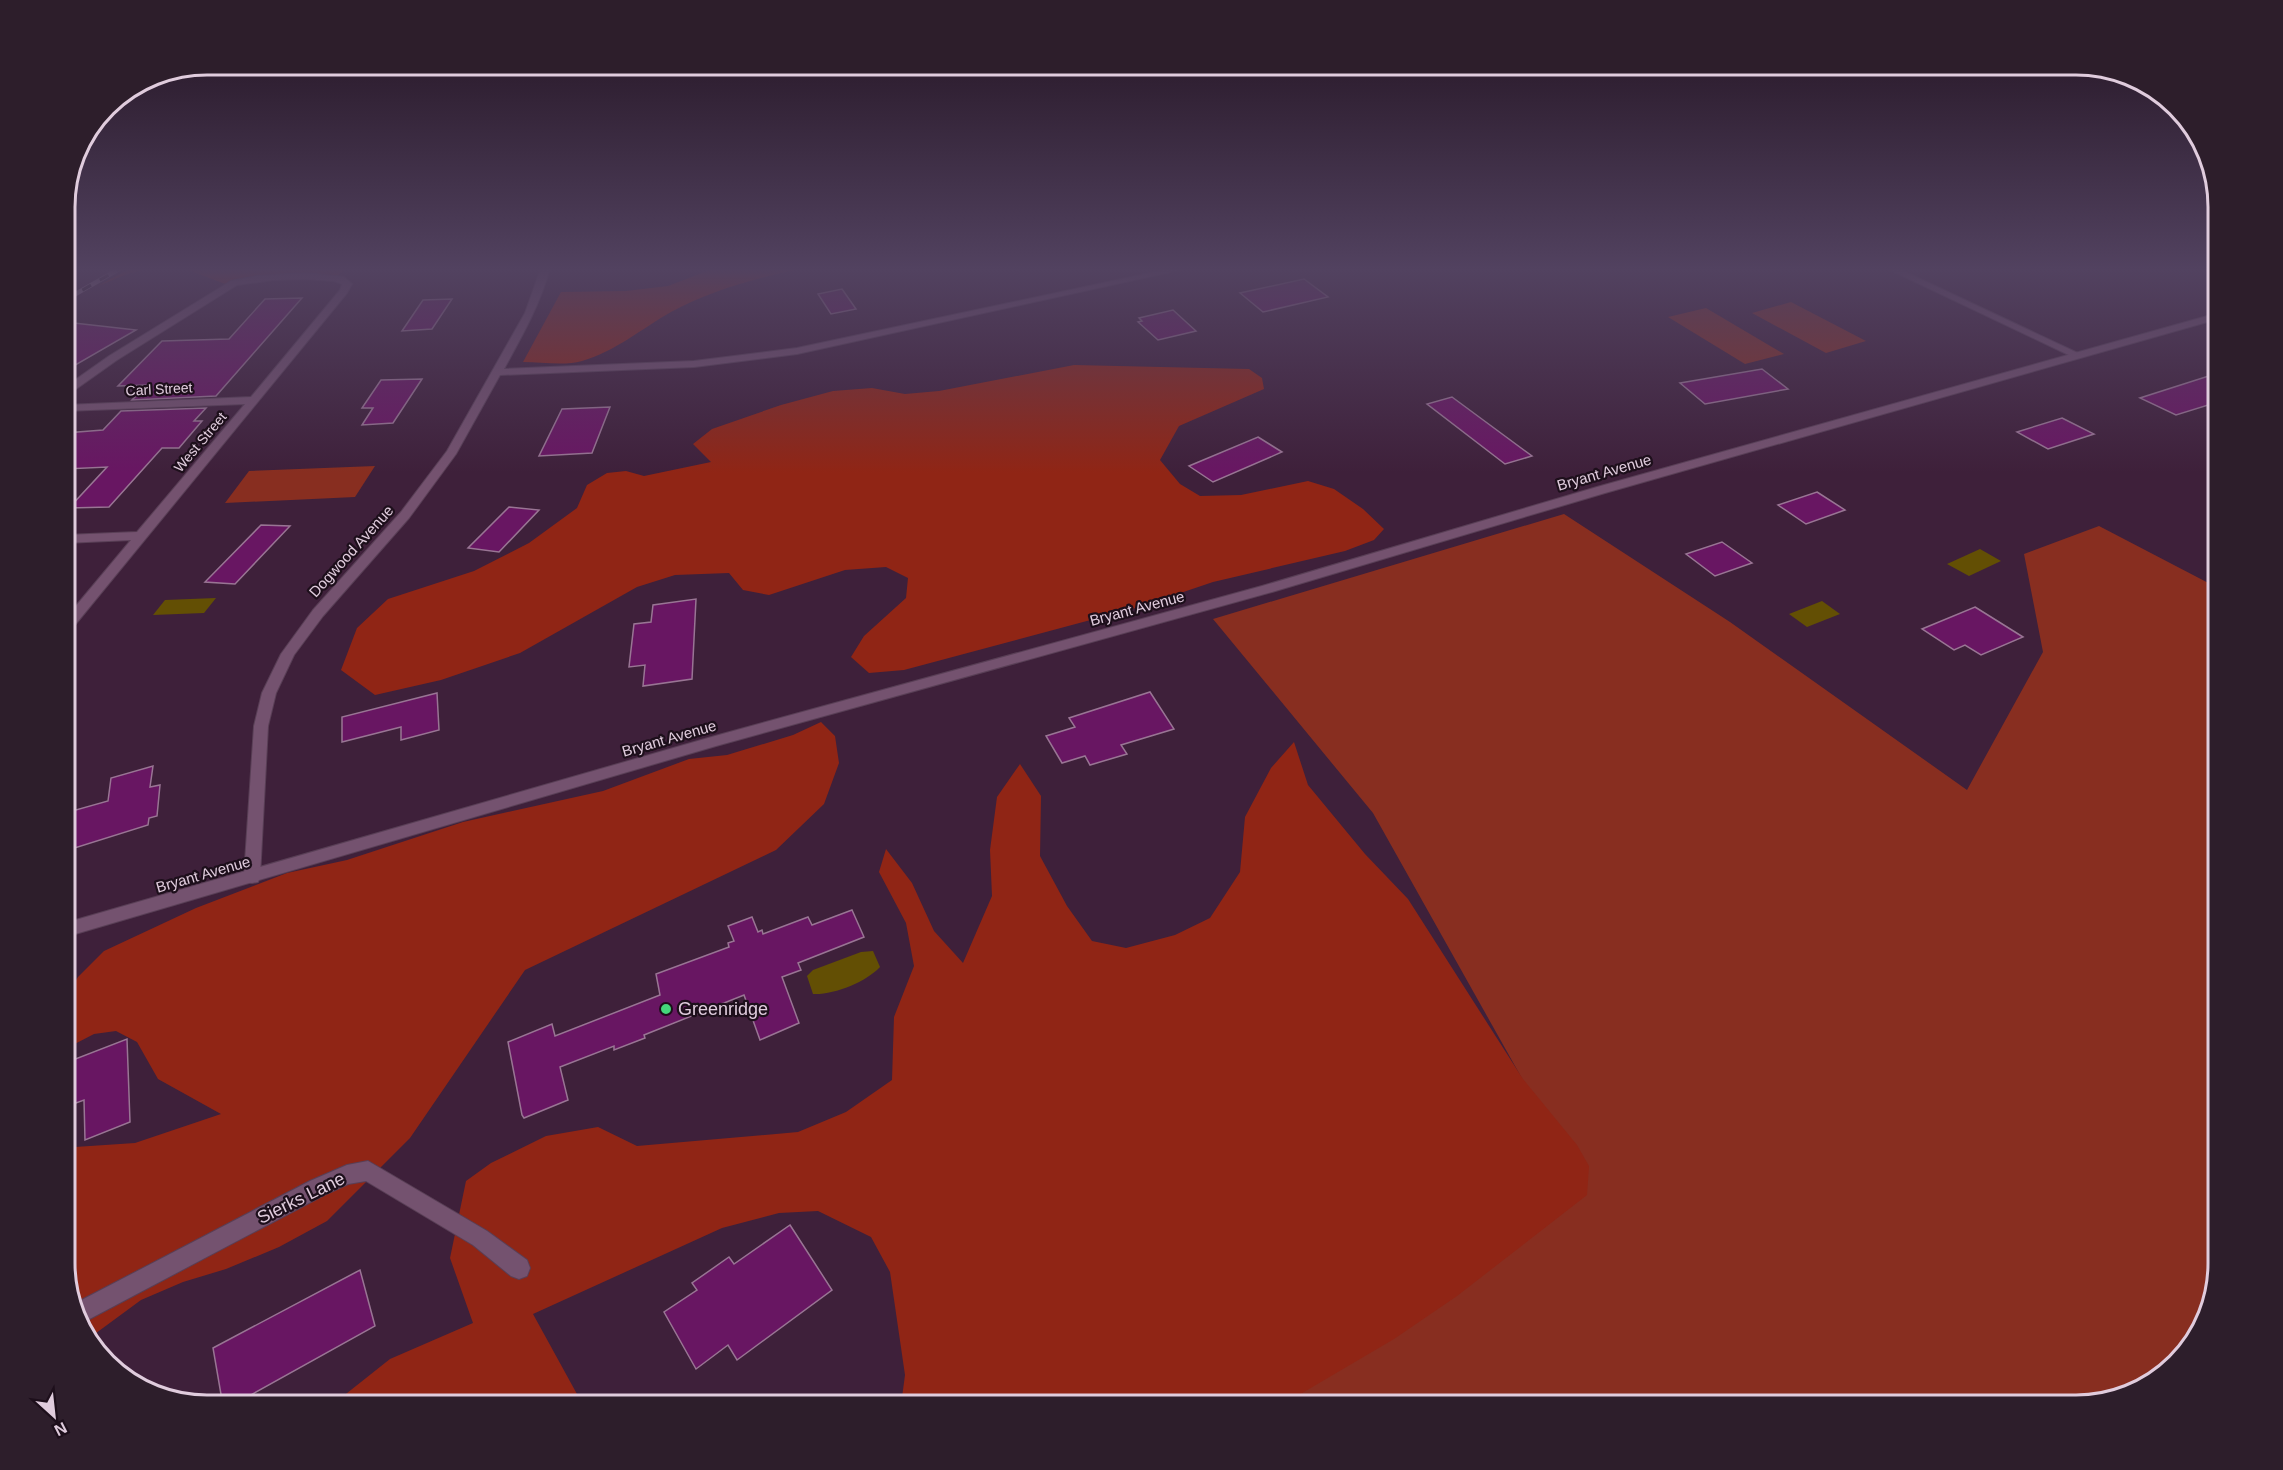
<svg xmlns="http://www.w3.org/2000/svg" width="2283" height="1470" viewBox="0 0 2283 1470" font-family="Arial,sans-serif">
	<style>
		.green { fill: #882e20 }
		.forest { fill: #902515 }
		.water { fill: #634f04 }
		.building { fill: #681662; stroke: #997594; stroke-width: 1.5 }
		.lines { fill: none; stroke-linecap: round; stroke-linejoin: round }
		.minor-casing { stroke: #593f56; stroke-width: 2 }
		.secondary-casing { stroke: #593f56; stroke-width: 2 }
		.minor { fill: #74526f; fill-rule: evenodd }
		.secondary { fill: #74526f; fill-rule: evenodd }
		.rail-casing { stroke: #a48da1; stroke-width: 4.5 }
		.rail { stroke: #1d0f1b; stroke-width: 3; stroke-dasharray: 10; stroke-linecap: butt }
		.poi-dot { fill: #44d77b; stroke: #1d0f1b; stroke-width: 2 }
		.labels { text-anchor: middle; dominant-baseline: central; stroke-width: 4.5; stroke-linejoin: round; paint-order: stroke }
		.far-street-label { font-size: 14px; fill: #e0ccdd; stroke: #1d0f1b }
		.street-label { font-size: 15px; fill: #e0ccdd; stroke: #1d0f1b }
		.near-poi-label { font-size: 18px; fill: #e0ccdd; stroke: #1d0f1b; text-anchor: start }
		.near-street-label { font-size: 18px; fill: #e0ccdd; stroke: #1d0f1b }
		.rim { fill: none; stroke: #e0ccdd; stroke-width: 3 }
	</style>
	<rect width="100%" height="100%" fill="#3e203a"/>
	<g class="green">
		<polygon points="1791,302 1866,341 1826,353 1752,313"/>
		<polygon points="1706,308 1784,354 1745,364 1668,317"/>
		<polygon points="375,466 355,497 225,503 249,471"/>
		<polygon points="1564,514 1730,622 1967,790 2043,652 2024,554 2099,526 2218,588 2218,1263 2195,1342 2147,1387 2076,1405 1217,1405 1574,1171 1373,813 1213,619"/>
	</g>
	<g class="forest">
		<polygon points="131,268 347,268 336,277 249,279 228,285 188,270 152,268 127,274 98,286"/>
		<path d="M715 268H805C760 277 711 290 671 312 641 329 616 351 582 361 565 366 541 362 523 362L561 292 626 291 668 286Z"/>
		<polygon points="1074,365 1249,369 1262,378 1264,389 1179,426 1160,460 1180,484 1200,496 1241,495 1308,481 1334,489 1363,509 1384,529 1374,540 1345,551 1213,582 1139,607 904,670 869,673 851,657 864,636 906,598 908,578 886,567 845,570 769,595 743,590 729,573 675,575 637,587 520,653 441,680 375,695 341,670 357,628 388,599 474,571 529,543 577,508 587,485 607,473 626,471 644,476 711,462 693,444 712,429 781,405 833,391 872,388 905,394 939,391"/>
		<polygon points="821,722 835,736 839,763 824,804 776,850 525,970 410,1138 327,1221 279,1247 226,1269 183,1282 141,1300 88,1339 84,1335 65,1272 65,1140 75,1147 135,1143 221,1114 158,1079 137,1042 116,1031 94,1034 65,1049 65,998 78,977 104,951 196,908 287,873 347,860 463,822 603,791 689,759 727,755 793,735"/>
		<polygon points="1294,742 1308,785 1365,854 1408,899 1523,1079 1577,1145 1589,1166 1587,1195 1457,1296 1394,1339 1292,1399 1284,1405 901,1405 905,1375 890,1272 871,1237 818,1211 779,1213 722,1228 533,1314 583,1405 332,1405 390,1359 473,1323 450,1258 466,1181 491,1163 546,1136 598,1127 637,1146 798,1132 846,1112 892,1080 894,1017 914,966 906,923 879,872 886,849 912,883 934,931 963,963 992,896 990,850 997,797 1020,764 1041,796 1040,856 1067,906 1092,941 1126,948 1175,935 1210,918 1240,872 1245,817 1271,768"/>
	</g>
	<g class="water">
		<polygon points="1980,549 2001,561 1969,576 1947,564"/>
		<polygon points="216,598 204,613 153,615 165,600"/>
		<polygon points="1822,601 1840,614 1807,627 1789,614"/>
		<path d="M873 951 880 967C866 982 834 995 813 994L807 976 813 970 861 952Z"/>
	</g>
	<g class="building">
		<polygon points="1304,279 1328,297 1263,312 1240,293"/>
		<polygon points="842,289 856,309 831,314 818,294"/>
		<polygon points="302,298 216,396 132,400 147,385 118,386 162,341 229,339 265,299"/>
		<polygon points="452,299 432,329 402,331 423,300"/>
		<polygon points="1173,310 1196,331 1158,340 1138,322 1142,321 1139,318"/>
		<polygon points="65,322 136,330 65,371"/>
		<polygon points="1762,369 1788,389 1705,404 1680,383"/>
		<polygon points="2218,373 2218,402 2176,415 2140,398"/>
		<polygon points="422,379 393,423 362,425 373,408 362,408 381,380"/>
		<polygon points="1452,397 1532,456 1505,464 1427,404"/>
		<polygon points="610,407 592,453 539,456 562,409"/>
		<polygon points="206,408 194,421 202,421 179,448 162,448 109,507 69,508 107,467 65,469 65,433 103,430 121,411"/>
		<polygon points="2062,418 2094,434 2048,449 2017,432"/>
		<polygon points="1258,437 1282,452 1213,482 1189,466"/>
		<polygon points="1817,492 1845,510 1806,524 1778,505"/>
		<polygon points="509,507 539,510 499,552 468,548"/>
		<polygon points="261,525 290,526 235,584 205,582"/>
		<polygon points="1722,542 1752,563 1715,576 1686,554"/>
		<polygon points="696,599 692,679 643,686 645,665 629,667 634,624 651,622 653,605"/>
		<polygon points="1975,607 2023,637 1981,655 1965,645 1954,650 1922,629"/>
		<polygon points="1150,692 1174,729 1121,745 1127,754 1090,765 1085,756 1062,763 1046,736 1075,727 1069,718"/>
		<polygon points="437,693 439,730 401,740 401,727 342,742 342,717"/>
		<polygon points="153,766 150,787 160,785 157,816 149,818 148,825 65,851 65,813 108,801 111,778"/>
		<polygon points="852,910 864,937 798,963 801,970 782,977 799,1023 760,1040 744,995 644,1035 645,1038 614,1050 614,1046 560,1067 568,1100 524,1118 522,1115 508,1042 552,1024 555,1036 660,995 656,974 729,947 728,943 734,941 728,926 752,917 758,932 762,930 763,934 808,917 812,925"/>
		<polygon points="127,1039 130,1122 85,1140 84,1100 65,1107 65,1063"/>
		<polygon points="790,1225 832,1290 737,1360 728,1345 696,1369 664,1312 697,1290 692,1283 729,1257 734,1264"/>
		<polygon points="360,1270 375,1326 231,1406 223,1406 213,1348"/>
	</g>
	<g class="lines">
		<defs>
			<g id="minor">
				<path d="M541 268H550C540 305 522 336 504 369L694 361 797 348 1173 268H1189L797 354 694 367 500 375 456 454 409 518 323 616 294 655 276 693 268 726 260 877 258 882 252 883 246 882 244 877 254 726 262 693 281 654 313 610 401 512 447 451 525 313Z"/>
				<polygon points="1886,268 1897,268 2082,355 2073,357"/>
				<polygon points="305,273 344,277 352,284 347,293 70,631 65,632 65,619 131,540 65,543 65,535 137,532 245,404 65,411 65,405 251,397 340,290 342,284 334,281 305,279 273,280 237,285 117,360 69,394 65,395 65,387 109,356 231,281 257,276"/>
				<polygon points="368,1161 487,1231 527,1260 530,1268 527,1276 519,1279 511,1276 473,1245 366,1181 348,1184 324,1195 80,1324 74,1304 310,1181 347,1165"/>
			</g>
			<polygon id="secondary" points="2218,313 2218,319 1605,493 1272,592 716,746 65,937 65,923 715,736 1262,586 1597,487"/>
		</defs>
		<use href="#minor" class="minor-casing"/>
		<use href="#secondary" class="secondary-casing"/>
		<use href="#minor" class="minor"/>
		<use href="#secondary" class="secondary"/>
		<defs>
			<polyline id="rail" points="65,300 121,268"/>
		</defs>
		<use href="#rail" class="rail-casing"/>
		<use href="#rail" class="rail"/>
	</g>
	<linearGradient id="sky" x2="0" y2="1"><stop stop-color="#221220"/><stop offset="0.57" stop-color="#524260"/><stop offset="1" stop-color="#524260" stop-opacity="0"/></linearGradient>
	<rect width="2283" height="473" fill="url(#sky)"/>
	<circle class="poi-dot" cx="666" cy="1009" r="6"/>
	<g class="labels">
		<g class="far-street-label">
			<text transform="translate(159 389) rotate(-3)">Carl Street</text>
			<text transform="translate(200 442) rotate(-50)">West Street</text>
		</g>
		<g class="street-label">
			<text transform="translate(1604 472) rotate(-16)">Bryant Avenue</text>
			<text transform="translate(351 551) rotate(-48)">Dogwood Avenue</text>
			<text transform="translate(1137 608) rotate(-15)">Bryant Avenue</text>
			<text transform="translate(669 738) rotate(-16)">Bryant Avenue</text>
			<text transform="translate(203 874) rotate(-16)">Bryant Avenue</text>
		</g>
		<g class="near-poi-label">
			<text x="678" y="1009">Greenridge</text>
		</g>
		<g class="near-street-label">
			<text transform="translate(301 1198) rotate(-26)">Sierks Lane</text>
		</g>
	</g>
	<path d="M0 0H2283V1470H0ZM207 75H2076A132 132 0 0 1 2208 207V1263A132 132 0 0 1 2076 1395H207A132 132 0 0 1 75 1263V207A132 132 0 0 1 207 75Z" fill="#2d1e2b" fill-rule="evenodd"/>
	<path class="rim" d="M207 75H2076A132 132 0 0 1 2208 207V1263A132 132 0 0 1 2076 1395H207A132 132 0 0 1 75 1263V207A132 132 0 0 1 207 75Z"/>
	<g transform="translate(54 1416) rotate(153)" stroke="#1d0f1b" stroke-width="4.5" paint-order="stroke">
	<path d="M0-4.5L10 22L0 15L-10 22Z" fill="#e0ccdd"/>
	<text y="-9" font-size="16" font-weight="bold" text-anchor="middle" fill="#e0ccdd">N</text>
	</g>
</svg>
